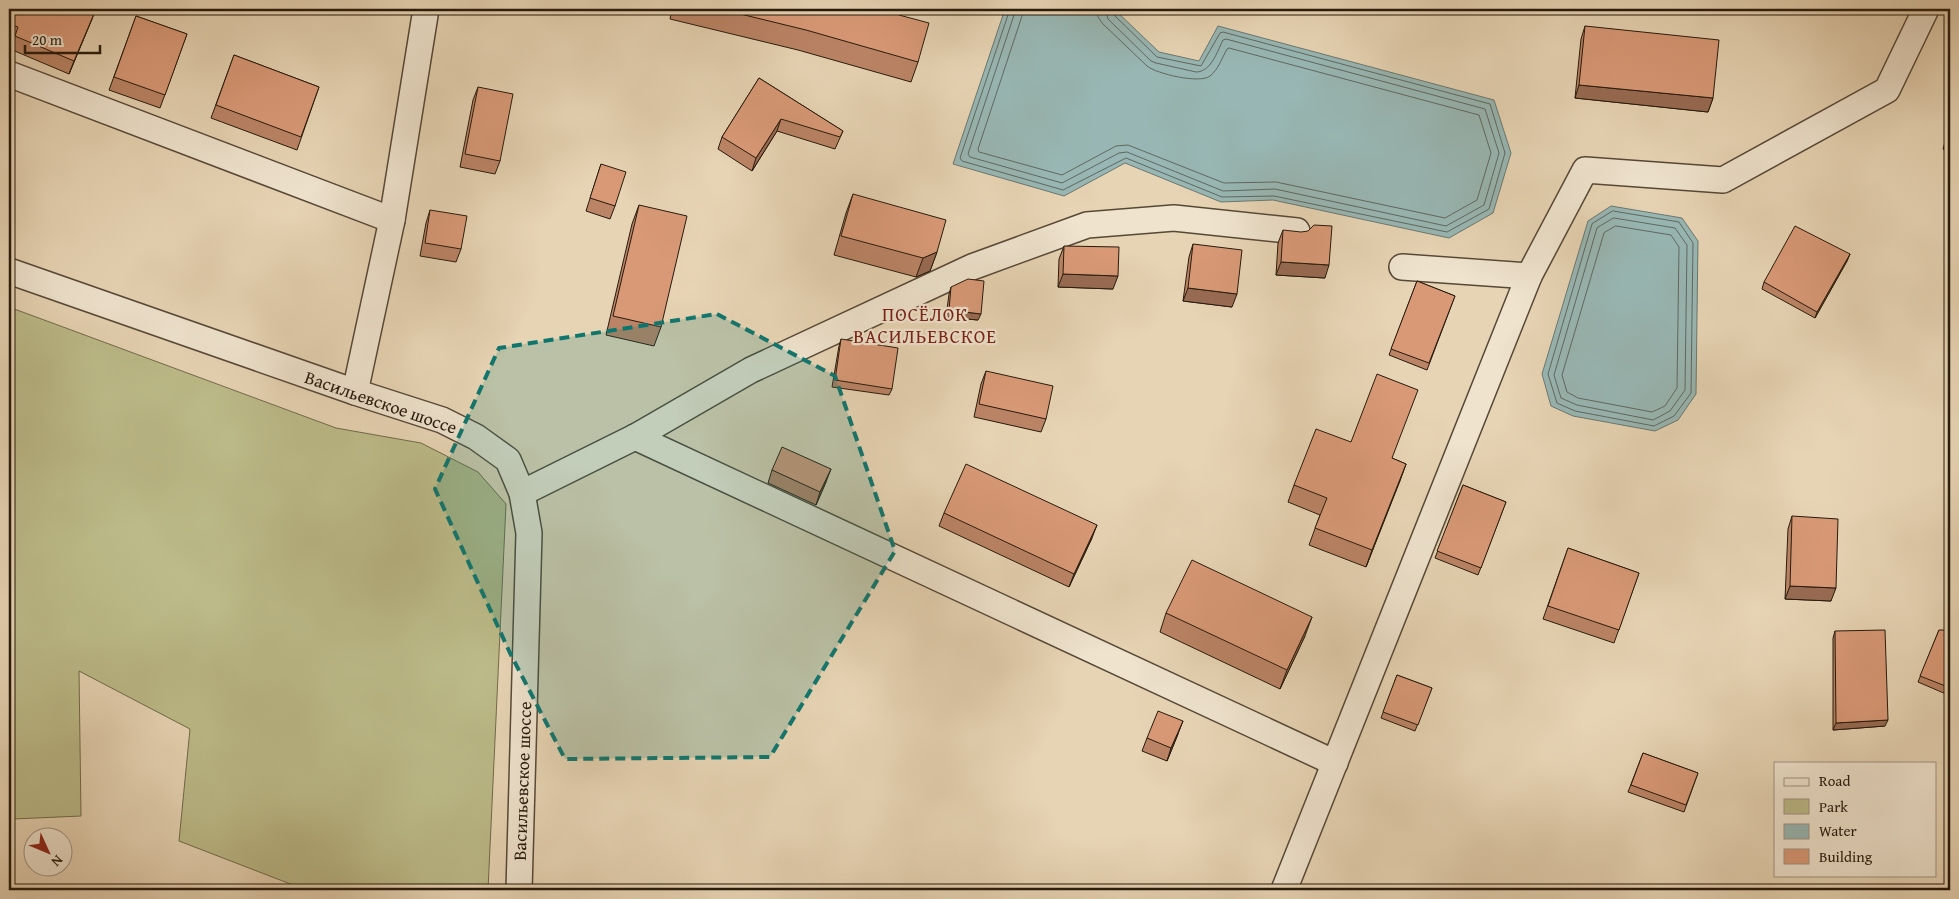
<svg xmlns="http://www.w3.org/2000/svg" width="1959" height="899" viewBox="0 0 1959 899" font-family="'Gentium Book Plus',serif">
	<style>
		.green { fill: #bcbb89; stroke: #716a4b }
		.water { fill: #98b7b4; stroke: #6a7871 }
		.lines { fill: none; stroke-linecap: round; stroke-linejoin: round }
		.shore { stroke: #5f6860; stroke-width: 1 }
		.minor-casing { stroke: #564837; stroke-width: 28 }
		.minor { stroke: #efe3ce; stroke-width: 25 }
		.wall { fill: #bb8466; stroke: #261a0d }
		.shaded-wall { fill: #986b53; stroke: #261a0d }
		.building { fill: #d99977; stroke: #261a0d }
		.marked { fill: #0f766e; fill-opacity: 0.2; stroke: #0f766e; stroke-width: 4; stroke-dasharray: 10 6; stroke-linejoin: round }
		.labels { text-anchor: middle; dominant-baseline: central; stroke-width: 4.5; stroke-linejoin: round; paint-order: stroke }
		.street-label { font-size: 18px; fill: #261a0d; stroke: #efe3ce }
		.neighbourhood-label { font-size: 19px; letter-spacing: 1px; fill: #7a1f14; stroke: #efe3ce }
	</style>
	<rect width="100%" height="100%" fill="#e7d4b4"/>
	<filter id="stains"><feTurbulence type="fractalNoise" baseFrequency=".004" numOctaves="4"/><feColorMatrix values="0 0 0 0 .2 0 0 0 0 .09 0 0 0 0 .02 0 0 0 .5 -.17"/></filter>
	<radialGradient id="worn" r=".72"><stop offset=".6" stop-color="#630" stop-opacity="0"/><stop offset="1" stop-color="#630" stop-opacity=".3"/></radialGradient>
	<polygon class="green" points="9,307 336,428 421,443 478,472 506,504 488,890 306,890 179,841 190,729 79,671 81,816 13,819 9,812"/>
	<g class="water">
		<polygon points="1005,9 1114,9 1159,52 1199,61 1218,26 1494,100 1511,153 1493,213 1449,238 1273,200 1221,202 1125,163 1064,196 953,164"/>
		<polygon points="1611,206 1682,218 1698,241 1696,394 1678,420 1655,431 1573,416 1551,406 1542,374 1588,221"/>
	</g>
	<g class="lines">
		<g class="shore">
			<polyline points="1010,9 960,158 962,161 1063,190 1126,158 1222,197 1274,196 1447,232 1489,209 1505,153 1490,104 1223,32 1220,33 1201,66 1157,57 1113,14 1111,9"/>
			<path d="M1016 9 968 154 970 157 1062 183 1119 153 1127 152 1223 191 1275 189 1446 226 1484 205 1499 153 1485 109 1226 39 1223 40C1217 52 1211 72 1196 72L1156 63 1151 61 1108 19 1105 9"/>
			<path d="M1023 9 1022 16 978 149 979 152 1062 175 1116 146 1128 145 1224 183 1276 182 1445 218 1477 200 1491 153 1479 115 1229 48 1227 49C1222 58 1218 70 1210 76 1200 84 1157 74 1147 66L1103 24 1098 17 1097 9"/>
			<polygon points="1613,211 1679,222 1693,243 1691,393 1674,416 1654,426 1575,411 1557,403 1548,374 1592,224"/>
			<polygon points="1614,218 1675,228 1687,245 1685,390 1670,411 1653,420 1577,405 1561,398 1554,375 1597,228"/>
			<polygon points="1616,226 1671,235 1679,247 1677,388 1665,406 1652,412 1578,398 1567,392 1562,375 1604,233"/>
		</g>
		<defs>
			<g id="minor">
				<polyline points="9,74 392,220"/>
				<polyline points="1402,267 1529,276"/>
				<polyline points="9,271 355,392 442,420 476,437 508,460 522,493 529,533 519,890"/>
				<polyline points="355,392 392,220 426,9"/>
				<polyline points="635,437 1335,763"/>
				<polyline points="522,493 635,437 751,370 972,267 1087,225 1174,218 1297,231"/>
				<polyline points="1284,890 1529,276 1585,170 1723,180 1887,90 1926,9"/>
			</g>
		</defs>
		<use href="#minor" class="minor-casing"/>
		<use href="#minor" class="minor"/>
	</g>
	<g class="wall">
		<polygon points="9,9 92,19 69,74 10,49 13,40 9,39"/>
		<polygon points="672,9 901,9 899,15 918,62 911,82 798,50 670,19"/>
		<polygon points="136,16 187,34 160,108 109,90"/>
		<polygon points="1585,26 1713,98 1708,112 1575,98 1581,39"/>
		<polygon points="234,55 319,87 297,150 211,118"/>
		<polygon points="759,78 843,131 835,149 777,131 752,171 718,149 722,137"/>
		<polygon points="478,87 500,161 495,174 460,167 473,100"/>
		<polygon points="1950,135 1950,154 1943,149 1945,142"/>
		<polygon points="601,164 615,206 610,219 586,211"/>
		<polygon points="853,194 937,252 930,271 916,277 834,255 846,213"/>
		<polygon points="639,205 661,327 654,346 606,335 632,224"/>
		<polygon points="430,210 461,249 456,262 420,256 426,223"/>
		<polygon points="1283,230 1325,278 1276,275 1278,243"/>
		<polygon points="1193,244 1232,307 1183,301 1189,257"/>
		<polygon points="1064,246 1113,289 1058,287 1059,259"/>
		<polygon points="1850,254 1847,261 1815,318 1762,289 1764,282"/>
		<polygon points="1417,281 1455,296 1427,370 1389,355"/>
		<polygon points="951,287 978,320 946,317 949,294"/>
		<polygon points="841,339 892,389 889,395 832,387 839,346"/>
		<polygon points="986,371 1046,419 1041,432 974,417 981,384"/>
		<polygon points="1392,458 1406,464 1366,567 1309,545 1320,515 1288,502 1294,485"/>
		<polygon points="772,470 826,482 816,505 768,483"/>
		<polygon points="1463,485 1506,502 1478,575 1435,558"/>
		<polygon points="944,513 1092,538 1069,587 939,526"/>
		<polygon points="1792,516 1831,601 1785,599 1788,529"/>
		<polygon points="1568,548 1639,573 1614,643 1543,619"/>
		<polygon points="1166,613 1305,636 1280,689 1160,632"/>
		<polygon points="1939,630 1950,683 1946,694 1918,682"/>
		<polygon points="1835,631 1885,726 1833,730 1833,638"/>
		<polygon points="1397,675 1432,688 1415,731 1381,718"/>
		<polygon points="1178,734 1167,761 1142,751 1147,738"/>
		<polygon points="1643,753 1698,773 1684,812 1628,792"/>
	</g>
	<g class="shaded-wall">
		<polygon points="96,9 92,19 69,74 74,61"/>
		<polygon points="1579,85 1713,98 1708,112 1575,98"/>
		<polygon points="781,119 777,131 752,171 756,158"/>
		<polygon points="937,252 930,271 916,277 923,258"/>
		<polygon points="1850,254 1847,261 1815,318 1817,312"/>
		<polygon points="1281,262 1329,265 1325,278 1276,275"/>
		<polygon points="1063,274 1118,276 1113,289 1058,287"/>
		<polygon points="1188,288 1237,294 1232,307 1183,301"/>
		<polygon points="949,310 981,314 978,320 946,317"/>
		<polygon points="1406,464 1400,481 1366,567 1372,550"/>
		<polygon points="831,469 826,482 816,505 820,492"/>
		<polygon points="1097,525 1092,538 1069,587 1074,574"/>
		<polygon points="1790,586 1836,588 1831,601 1785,599"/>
		<polygon points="1312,617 1305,636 1280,689 1287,670"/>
		<polygon points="1888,720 1885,726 1833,730 1836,723"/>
		<polygon points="1183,721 1178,734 1167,761 1171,748"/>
	</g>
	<g class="building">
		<polygon points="9,9 96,9 74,61 15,36 18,27 9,24"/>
		<polygon points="720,9 901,9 899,15 929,23 918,62 806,30"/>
		<polygon points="136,16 187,34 165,95 114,77"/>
		<polygon points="1585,26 1719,40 1713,98 1579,85"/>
		<polygon points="234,55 319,87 301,137 216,105"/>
		<polygon points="759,78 843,131 840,137 781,119 756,158 722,137"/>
		<polygon points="478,87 513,94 500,161 465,154"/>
		<polygon points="1950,135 1950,145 1945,142"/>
		<polygon points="601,164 626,172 615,206 590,198"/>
		<polygon points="853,194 946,220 937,252 923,258 841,236"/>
		<polygon points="639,205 687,216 661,327 613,316"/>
		<polygon points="430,210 467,216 461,249 425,243"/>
		<polygon points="1314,225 1332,226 1329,265 1281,262 1283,230 1301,232 1308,231"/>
		<polygon points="1795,226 1850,254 1817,312 1764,282"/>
		<polygon points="1193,244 1242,250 1237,294 1188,288"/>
		<polygon points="1064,246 1119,247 1118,276 1063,274"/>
		<polygon points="968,279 984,281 981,314 949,310 951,287"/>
		<polygon points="1417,281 1455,296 1429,363 1391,349"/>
		<polygon points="841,339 898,348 892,389 835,380"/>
		<polygon points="986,371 1053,386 1046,419 979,404"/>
		<polygon points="1377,374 1418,390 1392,458 1406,464 1372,550 1315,528 1327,498 1294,485 1316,429 1351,442"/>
		<polygon points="782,447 831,469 820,492 772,470"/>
		<polygon points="966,464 1097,525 1074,574 944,513"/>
		<polygon points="1463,485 1506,502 1481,568 1437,551"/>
		<polygon points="1792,516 1838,519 1836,588 1790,586"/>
		<polygon points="1568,548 1639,573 1619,630 1548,606"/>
		<polygon points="1192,560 1312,617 1287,670 1166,613"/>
		<polygon points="1885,630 1888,720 1836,723 1835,631"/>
		<polygon points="1939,630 1950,630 1950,682 1948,687 1920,676"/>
		<polygon points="1397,675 1432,688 1418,725 1383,712"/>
		<polygon points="1158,711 1183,721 1171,748 1147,738"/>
		<polygon points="1643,753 1698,773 1686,805 1631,785"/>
	</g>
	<path class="marked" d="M717 314 835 376 895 551 770 757 565 759 510 653 435 489 499 348Z"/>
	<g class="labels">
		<g class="street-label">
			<text transform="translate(381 402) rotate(19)">Васильевское шоссе</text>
			<text transform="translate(522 781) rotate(-88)">Васильевское шоссе</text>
		</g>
		<g class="neighbourhood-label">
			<text x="925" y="314">ПОСЁЛОК<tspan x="925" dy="22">ВАСИЛЬЕВСКОЕ</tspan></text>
		</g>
	</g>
	<rect width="1959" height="899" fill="none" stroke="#e7d4b4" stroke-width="30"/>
	<rect x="10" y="10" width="1939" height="879" fill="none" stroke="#261a0d" stroke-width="2.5"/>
	<rect x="15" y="15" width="1929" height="869" fill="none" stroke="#261a0d"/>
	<rect x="1774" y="762" width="162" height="115" fill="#efe3ce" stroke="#9f9381"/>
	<rect x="1784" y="778" width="25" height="8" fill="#efe3ce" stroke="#9f9381"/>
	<text x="1819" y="786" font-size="15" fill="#261a0d">Road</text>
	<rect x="1784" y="799" width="25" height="15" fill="#bcbb89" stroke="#9f9381"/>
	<text x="1819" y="812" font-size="15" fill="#261a0d">Park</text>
	<rect x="1784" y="824" width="25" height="15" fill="#98b7b4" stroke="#9f9381"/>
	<text x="1819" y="836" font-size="15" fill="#261a0d">Water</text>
	<rect x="1784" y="849" width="25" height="15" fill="#d99977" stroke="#9f9381"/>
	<text x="1819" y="862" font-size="15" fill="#261a0d">Building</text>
	<g transform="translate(48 852) rotate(134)"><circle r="24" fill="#efe3ce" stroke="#9f9381"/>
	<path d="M0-4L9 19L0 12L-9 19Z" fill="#8f2418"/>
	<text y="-8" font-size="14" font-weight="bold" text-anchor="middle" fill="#261a0d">N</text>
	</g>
	<path d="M25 45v8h75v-8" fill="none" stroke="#261a0d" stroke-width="2.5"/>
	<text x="32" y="45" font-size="15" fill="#261a0d" stroke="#efe3ce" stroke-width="4" paint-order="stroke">20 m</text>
	<rect width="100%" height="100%" filter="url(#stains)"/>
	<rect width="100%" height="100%" fill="url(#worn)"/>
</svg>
